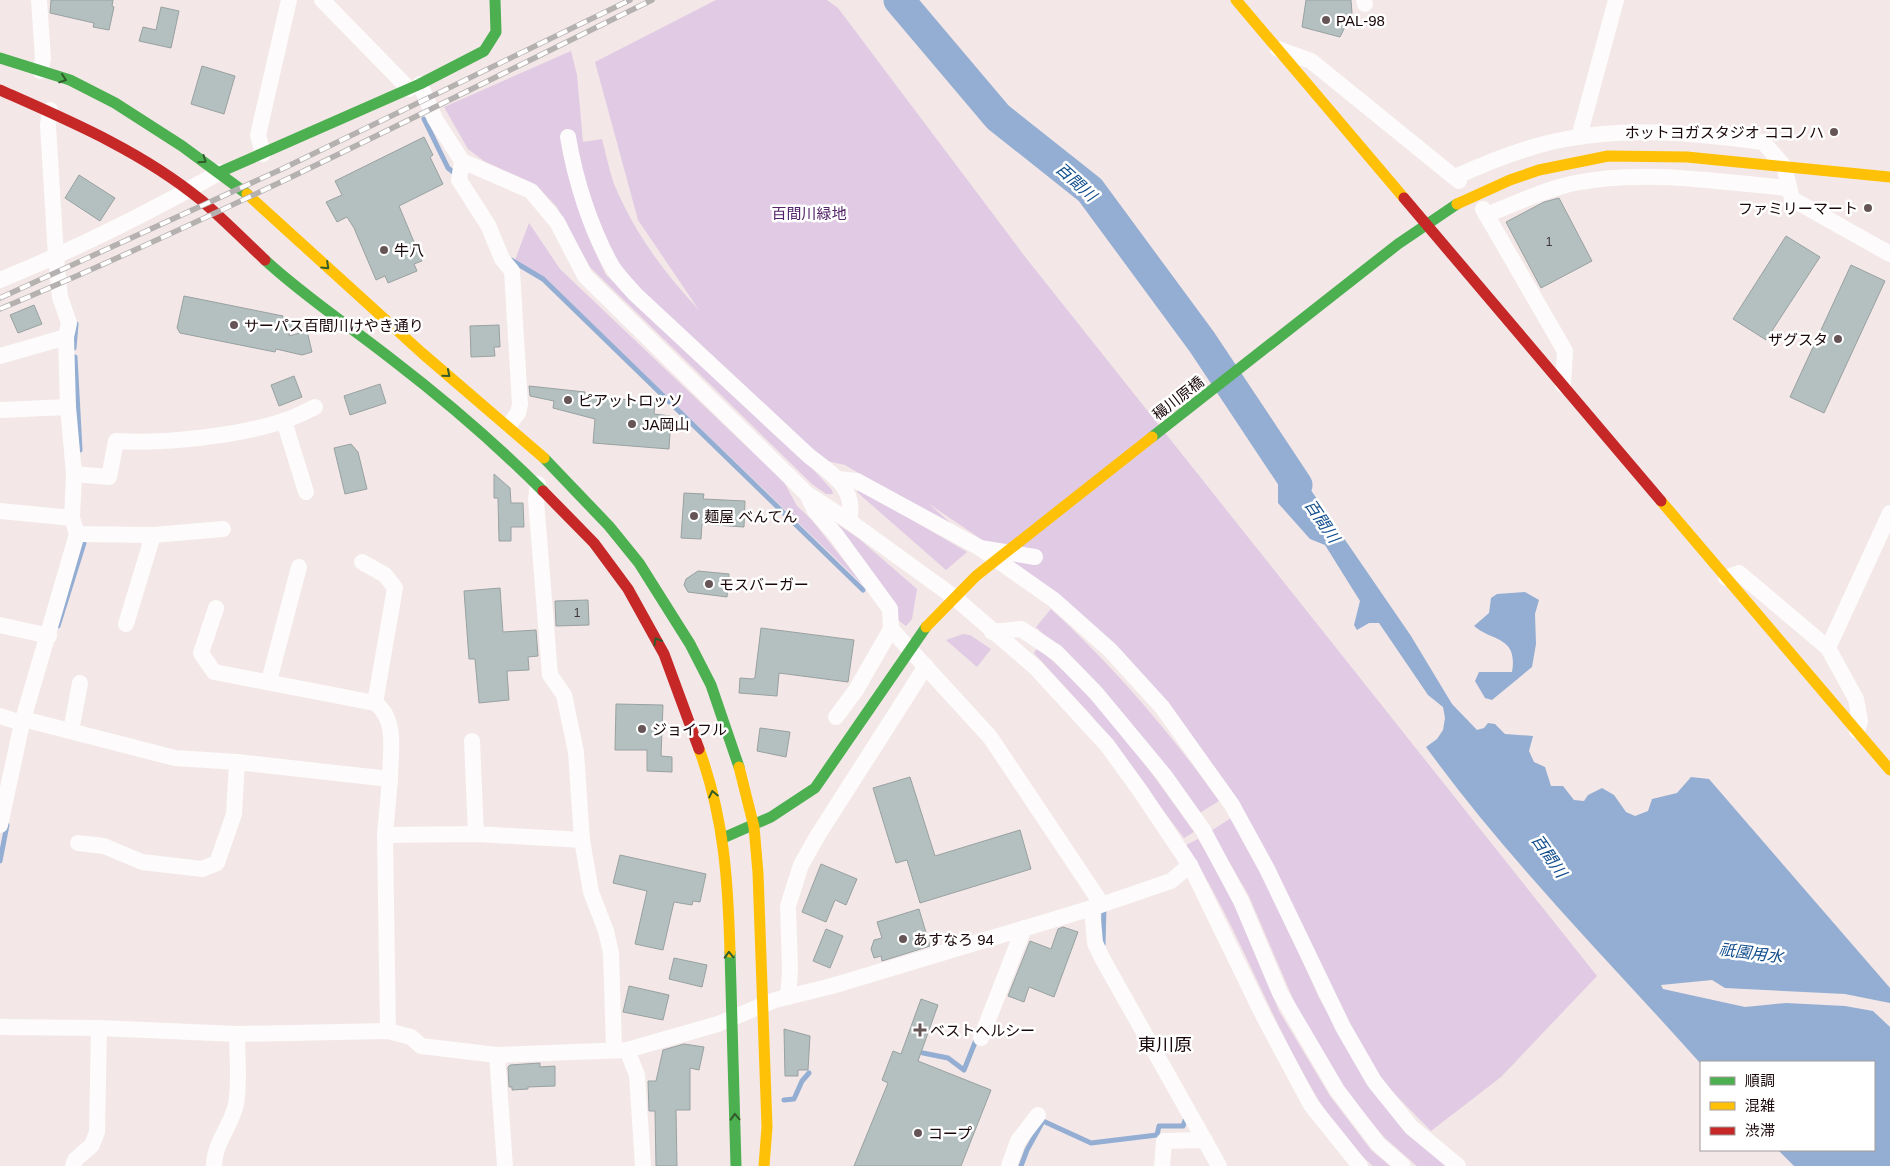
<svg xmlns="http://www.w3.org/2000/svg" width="1890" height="1166" viewBox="0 0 1890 1166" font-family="Helvetica,'Noto Sans JP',sans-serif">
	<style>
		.green { fill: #e0cae4 }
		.water { fill: #93aed2 }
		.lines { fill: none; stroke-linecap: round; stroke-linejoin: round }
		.stream { stroke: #93aed2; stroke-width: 5 }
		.river { stroke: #93aed2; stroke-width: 31 }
		.building { fill: #b3c0bf; stroke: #99a1a1 }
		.street { stroke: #fdfbfb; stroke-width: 16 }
		.fast { stroke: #4caf50; stroke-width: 11 }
		.slow { stroke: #ffc107; stroke-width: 11 }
		.jam { stroke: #c62828; stroke-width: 11 }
		.rail-casing { stroke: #b5b1b1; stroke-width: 5.5 }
		.rail { stroke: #fff; stroke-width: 4; stroke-dasharray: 11; stroke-linecap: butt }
		.oneway { stroke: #325b2c }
		.poi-dot { fill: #655557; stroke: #fff; stroke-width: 2 }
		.labels { text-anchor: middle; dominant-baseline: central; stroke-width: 5; stroke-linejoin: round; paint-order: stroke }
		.number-label { font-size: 12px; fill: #403536 }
		.poi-label { font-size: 15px; fill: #190709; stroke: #fff; text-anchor: start }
		.park-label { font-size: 15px; fill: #522367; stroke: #fff }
		.street-label { font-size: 15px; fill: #190709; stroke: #fff }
		.water-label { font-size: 16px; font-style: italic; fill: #124e8e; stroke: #fff }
		.quarter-label { font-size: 18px; fill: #190709; stroke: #fff }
	</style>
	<rect width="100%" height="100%" fill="#f3e7e7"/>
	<g class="green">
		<path d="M716 0H827L838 8 1026 258 1597 976 1501 1077 1431 1131 1383 1082 1161 697 984 541 929 504 954 526 952 529 845 465 823 460 640 291 618 266 588 193 572 133 560 135C570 183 584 231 606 275L811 467 832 490 833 494H826L812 484 590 267 557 207 536 185 484 161 468 149 444 107 571 51 577 75 583 142 602 139C606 154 609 170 614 184 634 232 664 273 699 310L638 220 595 62Z"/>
		<polygon points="529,223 560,269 784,482 797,506 811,519 864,586 553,286 515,260"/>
		<polygon points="859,489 967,552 946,570 857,492"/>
		<polygon points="837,524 858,538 917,589 912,619 906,626 898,620 898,607 894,601"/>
		<path d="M1051 609C1114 667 1170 732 1219 801L1198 814 1058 648 1036 627Z"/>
		<polygon points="963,634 970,635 991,649 977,667 946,640"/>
		<path d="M1037 648C1101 698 1147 767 1194 832L1184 838 1091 715 1034 653Z"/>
		<polygon points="1231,818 1272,893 1319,998 1369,1085 1449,1166 1417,1166 1385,1138 1345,1091 1297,1008 1249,896 1211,831"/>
		<path d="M1198 839 1224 881 1244 924 1279 1011 1330 1096 1371 1150 1390 1166H1373C1340 1138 1317 1099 1297 1062 1259 990 1230 913 1186 845Z"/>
	</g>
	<g class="water">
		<path d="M1282 448 1411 636 1452 704 1477 730 1484 728 1488 723 1495 724 1505 734 1533 736 1529 751 1534 762 1545 767 1551 786H1563L1574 800 1584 801 1588 795 1602 788 1614 795 1626 812 1635 816 1648 811 1652 799 1677 793 1691 777 1709 779 1890 988V1003L1845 994 1725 988 1712 980 1661 985 1663 989 1745 1007 1786 1003 1845 1006 1873 1011 1890 1027V1166H1794L1778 1150H1874V1062L1701 1064C1608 960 1508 860 1426 747L1437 739 1443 730 1445 718 1443 707 1428 695 1379 623H1369L1357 630 1354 625 1360 601 1325 545 1310 539 1278 503V472L1267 451Z"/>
		<path d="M1525 592 1539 600 1535 614 1536 644 1532 667 1492 700 1485 698 1475 681 1479 672H1512C1518 636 1493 642 1474 626L1489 613 1491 598 1497 594Z"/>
	</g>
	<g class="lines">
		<g class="stream">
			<polyline points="424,119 448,168 457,175"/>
			<polyline points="511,260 543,279 863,590"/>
			<polyline points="74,348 76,324"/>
			<polyline points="75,357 80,450"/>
			<polyline points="58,626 84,543"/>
			<polyline points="0,861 7,825"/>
			<polyline points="1103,945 1104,907"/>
			<polyline points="923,1053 948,1058 964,1070 976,1040"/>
			<polyline points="784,1100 794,1099 802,1081 809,1073"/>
			<polyline points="1021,1166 1027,1150 1043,1121 1091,1143 1157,1135 1159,1126 1183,1126 1186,1118"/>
		</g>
		<polyline class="river" points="899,0 998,117 1090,190 1202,342 1297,485"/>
	</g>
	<g class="building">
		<polygon points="51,0 113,0 112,6 114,7 109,30 93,27 94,23 50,13"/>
		<polygon points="1306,0 1351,0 1352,13 1340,37 1302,27"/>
		<polygon points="161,7 179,11 171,48 139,41 143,27 156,30"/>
		<polygon points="202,66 235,76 224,114 191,104"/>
		<polygon points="424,137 433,155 430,157 443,184 399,206 422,261 414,264 417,271 388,283 385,276 376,280 354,228 347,217 337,222 326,202 342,195 335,181"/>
		<polygon points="79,175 115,198 100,221 65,198"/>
		<polygon points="1559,198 1592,261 1541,288 1506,222 1544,202"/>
		<polygon points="1786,236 1820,257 1766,340 1733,319"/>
		<polygon points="1851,265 1885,281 1824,413 1790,397"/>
		<polygon points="184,296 283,316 282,320 292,322 289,336 307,331 312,352 302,355 276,349 275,352 180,333 177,328"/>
		<polygon points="34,305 42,324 18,333 10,315"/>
		<polygon points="499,325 500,347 494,347 495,356 471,357 470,326"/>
		<polygon points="294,376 302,397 279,406 271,385"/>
		<polygon points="380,384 386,403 350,415 344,396"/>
		<polygon points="529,386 585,392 584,396 655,402 654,414 671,416 669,449 593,443 595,419 553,408 554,401 530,396"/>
		<polygon points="351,444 358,452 367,489 345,494 334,448"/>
		<polygon points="494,474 510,488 511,503 523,503 524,527 511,527 511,541 499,541 498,498 494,498"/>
		<polygon points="684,493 704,494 703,499 745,501 744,527 702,524 701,539 681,538"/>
		<polygon points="698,571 729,574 727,597 688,592 684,585 686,579"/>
		<polygon points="500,588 503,632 536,630 538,656 528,657 529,670 507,671 509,700 479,703 475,659 469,659 464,591"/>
		<polygon points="588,600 589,625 556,626 555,601"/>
		<polygon points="761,628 854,640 848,682 779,673 777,696 739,693 740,678 753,679 755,677"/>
		<polygon points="616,704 663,705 661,756 672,757 672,772 647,771 647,750 615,750"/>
		<polygon points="760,728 790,732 786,757 757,751"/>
		<polygon points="910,777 935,856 1020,830 1031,869 920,903 907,860 896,863 873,788"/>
		<polygon points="620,855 706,874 700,902 693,901 692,905 674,902 663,950 635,944 647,891 613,883"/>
		<polygon points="821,864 857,879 846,905 835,900 826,922 802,912"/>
		<polygon points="919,909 930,946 882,961 881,956 874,958 871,949 874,940 882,938 877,922"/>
		<polygon points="1063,927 1078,932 1054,997 1029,987 1024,1002 1008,996 1030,941 1051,949 1058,929"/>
		<polygon points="826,929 843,936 830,968 813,961"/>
		<polygon points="674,958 707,965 702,987 669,979"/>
		<polygon points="629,986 669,995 663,1020 623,1012"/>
		<polygon points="921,999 938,1005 918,1061 991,1090 961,1166 854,1166 888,1083 882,1080 893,1051 901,1054"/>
		<polygon points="784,1029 810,1036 808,1070 798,1070 798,1076 785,1076"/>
		<polygon points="684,1044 704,1047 699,1070 690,1068 690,1110 676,1110 677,1166 656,1166 655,1111 649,1111 648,1081 656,1081 663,1050"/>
		<polygon points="540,1063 540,1067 555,1066 555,1086 528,1087 528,1089 512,1090 512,1087 509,1087 508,1067 510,1065"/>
	</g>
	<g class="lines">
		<g class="street">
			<polyline points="39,0 43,59 40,71"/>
			<polyline points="322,0 409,89"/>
			<polyline points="1364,0 1365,4"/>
			<polyline points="1278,49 1311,61 1459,181"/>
			<polyline points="420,84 435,119 462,161 531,191 557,222 585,276 807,494 849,521 954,597 1036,668 1107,745 1141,792 1190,865 1263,1015 1311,1105 1360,1166"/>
			<path d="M568 137C575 179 591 231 613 268 619 277 628 286 635 294L809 456C832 474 857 488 849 521"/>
			<polyline points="1579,137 1616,0"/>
			<polyline points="263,154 258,135 289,0"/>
			<polyline points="462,161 459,180 488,225 502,259 512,271 520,404 518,413 509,425"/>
			<path d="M1455 177C1490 161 1527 146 1566 139 1631 126 1698 134 1763 142L1784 166 1792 199 1890 254"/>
			<polyline points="1483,209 1565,351 1563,385"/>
			<path d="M1486 215C1515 204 1545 189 1575 183 1645 169 1718 182 1788 188"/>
			<path d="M0 280C76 249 149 213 220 172"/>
			<polyline points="0,356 66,337"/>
			<polyline points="0,410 68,407"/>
			<polyline points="284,421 306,492"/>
			<path d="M74 474 109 477 116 441C163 444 239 436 283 421 294 418 305 412 315 407"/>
			<polyline points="838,479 857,481 980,548 1035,557"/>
			<polyline points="538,484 536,500 550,675 564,695 576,752 582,840 591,892 606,931 611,953 614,1049"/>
			<polyline points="808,496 815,511 836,535 890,609 891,629 856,690 836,717"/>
			<polyline points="0,511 72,518"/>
			<polyline points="77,534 153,535 223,529"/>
			<polyline points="980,548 1054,600 1110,650 1162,707 1232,805 1267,869 1343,1027 1374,1081 1411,1127 1458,1166"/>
			<polyline points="362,562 385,575 395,588 375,703"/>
			<polyline points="1726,578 1739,573 1828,648 1856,699 1860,721 1857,731"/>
			<path d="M216 608 201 653 214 672 375 703C398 719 390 754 390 779"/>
			<polyline points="126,624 153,535"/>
			<polyline points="0,625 49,636"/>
			<polyline points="891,629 990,737 1099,900 1099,905"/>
			<polyline points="992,632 1021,629 1057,653 1096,693 1164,775 1203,830 1241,901 1280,993 1337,1090 1378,1144 1403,1166"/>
			<polyline points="1828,648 1890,513"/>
			<polyline points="269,681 299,567"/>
			<polyline points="0,716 22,723"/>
			<polyline points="23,719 175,758 237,762 390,779 385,835 388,1031"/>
			<polyline points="71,731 80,683"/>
			<polyline points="472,741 476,834"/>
			<polyline points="0,825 22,723 77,534 72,518 74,474 68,407 66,337 69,323 60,297 56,257 48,125 50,110"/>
			<polyline points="385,835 476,834 582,840"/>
			<polyline points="78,843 104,846 142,862 202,869 217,863 234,814 237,762"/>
			<polyline points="1092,908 1095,943 1102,958 1219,1166"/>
			<polyline points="788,997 790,970 788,906 801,865 818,835 926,666"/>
			<polyline points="0,1027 99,1028 237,1034 388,1031 411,1037 421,1046 497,1055 627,1050 718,1024 775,1000 832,986 1092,908 1171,881 1190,865"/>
			<polyline points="981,1038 1024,928"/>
			<polyline points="627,1050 637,1075 643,1166"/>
			<polyline points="497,1055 505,1166"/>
			<polyline points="73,1166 75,1160 92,1145 97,1132 99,1028"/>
			<path d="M214 1166C214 1143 231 1127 236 1104 240 1082 237 1056 237 1034"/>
			<polyline points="1009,1166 1018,1141 1038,1115"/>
			<polyline points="1162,1166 1164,1141 1205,1140"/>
		</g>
		<g class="fast">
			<polyline points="0,58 70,80 115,103 182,146 247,194"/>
			<polyline points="220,172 420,84 484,51 496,32 495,0"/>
			<path d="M265 260C305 297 351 327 394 361 446 401 497 445 543 491"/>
			<polyline points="1152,437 1398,244 1457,204"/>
			<polyline points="544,458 609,526 639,563 690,644 711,685 739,767"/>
			<polyline points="723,838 771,817 815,788 926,627"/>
			<polyline points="730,952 736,1166"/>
		</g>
		<g class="slow">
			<polyline points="1236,0 1404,198"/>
			<polyline points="247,194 422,353 544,458"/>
			<polyline points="1457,204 1510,180 1539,170 1608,156 1687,157 1890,177"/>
			<polyline points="1661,501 1890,770"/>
			<polyline points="926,627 976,576 1152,437"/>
			<path d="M699 749C724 817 728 880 730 952"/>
			<polyline points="739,767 754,827 758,873 767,1127 764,1166"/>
		</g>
		<g class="jam">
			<path d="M0 90C70 121 141 151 201 200 223 219 244 240 265 260"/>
			<polyline points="1404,198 1661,501"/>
			<polyline points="543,491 594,543 628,589 664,654 699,749"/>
		</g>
		<defs>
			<g id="rail">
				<polyline points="0,298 282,169 630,0"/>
				<path d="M0 309C221 216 436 106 652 0"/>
			</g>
		</defs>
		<use href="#rail" class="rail-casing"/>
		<use href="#rail" class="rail"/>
	</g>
	<defs><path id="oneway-chevron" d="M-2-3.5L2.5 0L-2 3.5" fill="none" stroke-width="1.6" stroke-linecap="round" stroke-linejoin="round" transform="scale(1.25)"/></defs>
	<g class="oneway">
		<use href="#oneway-chevron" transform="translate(63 79) rotate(18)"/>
		<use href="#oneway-chevron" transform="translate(203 160) rotate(35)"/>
		<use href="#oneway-chevron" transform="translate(326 266) rotate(43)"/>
		<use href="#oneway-chevron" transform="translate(447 374) rotate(40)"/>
		<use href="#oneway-chevron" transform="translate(657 641) rotate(-120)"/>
		<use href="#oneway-chevron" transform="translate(713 794) rotate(-102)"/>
		<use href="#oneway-chevron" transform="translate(729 955) rotate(-92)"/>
		<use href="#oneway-chevron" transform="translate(735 1117) rotate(-92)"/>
	</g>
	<g class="poi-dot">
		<circle cx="1326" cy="20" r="5"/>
		<circle cx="1834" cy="132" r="5"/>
		<circle cx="1868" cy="208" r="5"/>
		<circle cx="384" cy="250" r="5"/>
		<circle cx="234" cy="325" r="5"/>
		<circle cx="1838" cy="339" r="5"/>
		<circle cx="568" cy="400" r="5"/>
		<circle cx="632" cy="424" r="5"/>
		<circle cx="694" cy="516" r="5"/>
		<circle cx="709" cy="584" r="5"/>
		<circle cx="642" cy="729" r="5"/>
		<circle cx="903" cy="939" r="5"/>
		<path d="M917.5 1022.5h5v5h5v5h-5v5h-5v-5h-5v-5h5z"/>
		<circle cx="918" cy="1133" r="5"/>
	</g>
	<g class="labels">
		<g class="number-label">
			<text x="1549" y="242">1</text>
			<text x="577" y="613">1</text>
		</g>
		<g class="poi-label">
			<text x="1336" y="20">PAL-98</text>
			<text x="1824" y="132" text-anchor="end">ホットヨガスタジオ ココノハ</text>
			<text x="1858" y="208" text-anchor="end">ファミリーマート</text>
			<text x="394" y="250">牛八</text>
			<text x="244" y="325">サーパス百間川けやき通り</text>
			<text x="1828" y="339" text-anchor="end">ザグスタ</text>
			<text x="578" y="400">ピアットロッソ</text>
			<text x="642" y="424">JA岡山</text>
			<text x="704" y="516">麺屋 べんてん</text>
			<text x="719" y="584">モスバーガー</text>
			<text x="652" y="729">ジョイフル</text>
			<text x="913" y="939">あすなろ 94</text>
			<text x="930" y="1030">ベストヘルシー</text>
			<text x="928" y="1133">コープ</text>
		</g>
		<g class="park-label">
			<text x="809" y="213">百間川緑地</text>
		</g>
		<g class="street-label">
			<text transform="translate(1178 398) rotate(-38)">穝川原橋</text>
		</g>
		<g class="water-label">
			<text transform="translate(1076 182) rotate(42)">百間川</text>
			<text transform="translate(1322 521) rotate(56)">百間川</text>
			<text transform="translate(1549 856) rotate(55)">百間川</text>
			<text transform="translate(1751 953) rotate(7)">祇園用水</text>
		</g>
		<g class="quarter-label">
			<text x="1165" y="1045">東川原</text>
		</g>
	</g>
	<rect x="1700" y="1061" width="175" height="90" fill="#ffffff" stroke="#a39c9d"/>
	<rect x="1710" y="1077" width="25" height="8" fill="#4caf50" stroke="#a39c9d"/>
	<text x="1745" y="1086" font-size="15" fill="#190709">順調</text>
	<rect x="1710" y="1102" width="25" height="8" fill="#ffc107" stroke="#a39c9d"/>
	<text x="1745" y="1111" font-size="15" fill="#190709">混雑</text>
	<rect x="1710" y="1127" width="25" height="8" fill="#c62828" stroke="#a39c9d"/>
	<text x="1745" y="1136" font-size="15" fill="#190709">渋滞</text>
</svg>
